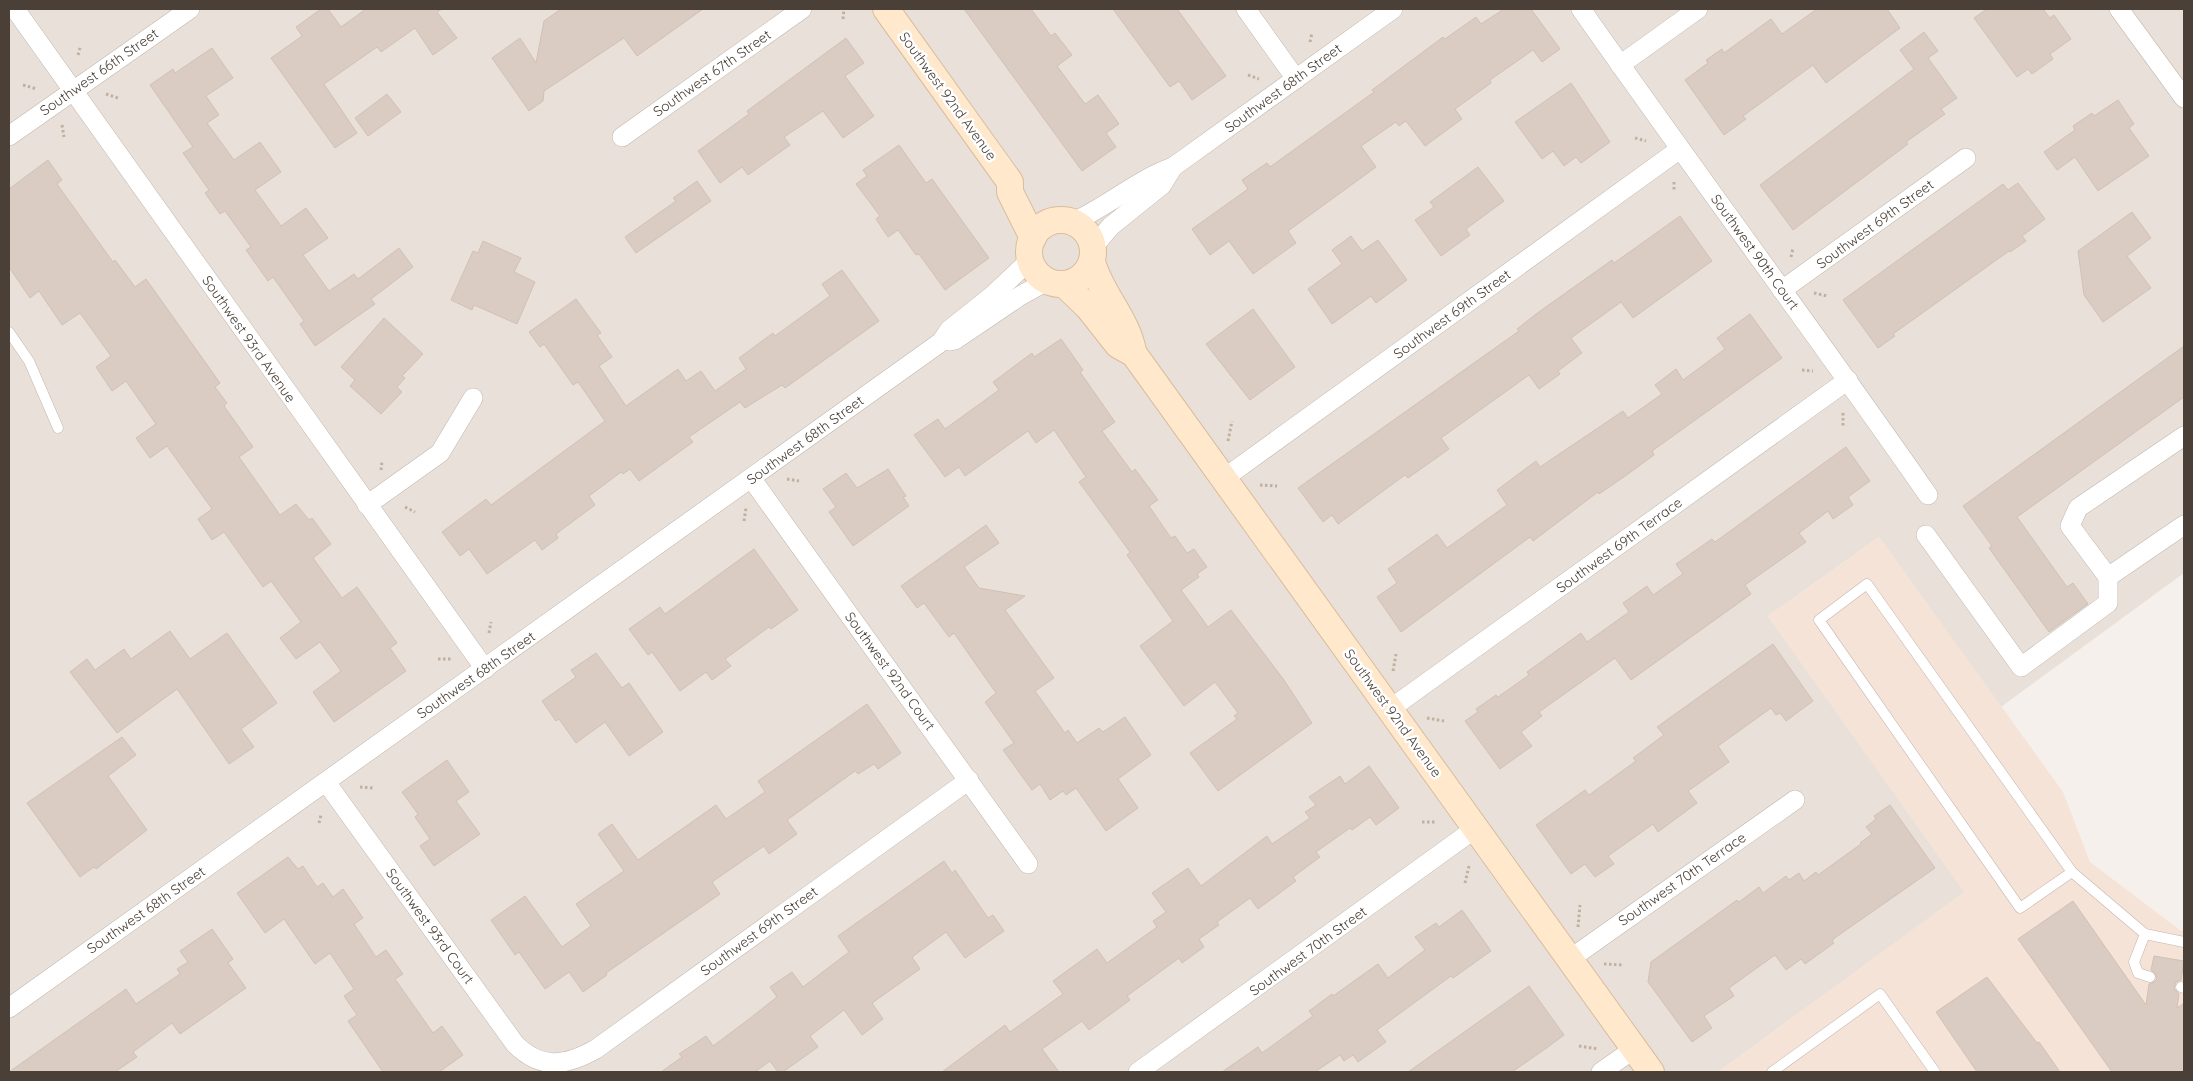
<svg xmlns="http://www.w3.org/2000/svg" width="2193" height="1081" viewBox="0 0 2193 1081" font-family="Quicksand,sans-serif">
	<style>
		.residential { fill: #e9e1d9 }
		.commercial { fill: #f6e3d7 }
		.building { fill: #daccc3; stroke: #d2c0b3 }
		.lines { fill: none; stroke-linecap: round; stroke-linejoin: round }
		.lane-casing { stroke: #c1b6ad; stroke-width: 11 }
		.street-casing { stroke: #c1b6ad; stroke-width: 20 }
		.secondary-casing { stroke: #d8bc9d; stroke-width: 28 }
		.path { stroke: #c3af9e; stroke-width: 3; stroke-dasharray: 2.5 2.5; stroke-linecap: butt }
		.lane { stroke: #fff; stroke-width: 10 }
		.street { stroke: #fff; stroke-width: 19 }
		.secondary { stroke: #ffe8cc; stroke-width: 26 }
		.labels { text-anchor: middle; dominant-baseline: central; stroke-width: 5; stroke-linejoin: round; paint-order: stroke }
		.street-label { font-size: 14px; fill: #4a4038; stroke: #fff }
	</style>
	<rect width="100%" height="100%" fill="#f5f0eb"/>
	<polygon class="residential" points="9,9 2184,9 2184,573 2001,707 1879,537 1768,616 1965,892 1718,1072 9,1072"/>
	<polygon class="commercial" points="1879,537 2063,792 2090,862 2181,931 2184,930 2184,1072 1718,1072 1964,892 1768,616"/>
	<g class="building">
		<polygon points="321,9 328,9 341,27 366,9 442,9 437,12 457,38 433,55 415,28 381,52 377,47 324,84 357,133 335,148 271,58 302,36 296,27"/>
		<polygon points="561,9 703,9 637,56 624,38 544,91 543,101 529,111 492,58 520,38 536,63 544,21"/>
		<polygon points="964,9 1031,9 1051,36 1055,33 1072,55 1057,66 1085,104 1098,95 1119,124 1106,133 1116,147 1082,171"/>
		<polygon points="1113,9 1177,9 1226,76 1192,100 1179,81 1170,87"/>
		<polygon points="1504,9 1531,9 1560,49 1542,62 1533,50 1490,80 1491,83 1455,109 1462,119 1425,146 1406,121 1399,126 1396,122 1361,146 1376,167 1288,231 1296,243 1253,274 1229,241 1210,255 1192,229 1248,189 1242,180 1267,163 1270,167 1374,92 1372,90 1443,37 1445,39 1476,17 1481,24"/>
		<polygon points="1817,9 1887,9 1900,28 1826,83 1813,65 1743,116 1746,119 1724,135 1685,80 1708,63 1706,60 1722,49 1724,53 1771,19 1782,34"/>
		<polygon points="1987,9 2043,9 2050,18 2054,15 2071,39 2050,54 2053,59 2032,74 2028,69 2017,77 1974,18"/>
		<polygon points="1924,32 1938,51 1928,58 1957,98 1941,109 1945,114 1906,142 1908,144 1793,230 1760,185 1914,69 1900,50"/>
		<polygon points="846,38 864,63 845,76 874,116 843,138 823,111 784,137 790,145 748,175 742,167 720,183 698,151 749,114 747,111"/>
		<polygon points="212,48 233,78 206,96 219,115 207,123 234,160 260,142 281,172 255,190 281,226 306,208 328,238 303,255 329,291 354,274 358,279 399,248 413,267 371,299 375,304 315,346 300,324 304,321 273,277 268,281 246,250 251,247 225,211 220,214 205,193 209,190 183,153 193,147 150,85 173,69 175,73"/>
		<polygon points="1571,83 1610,142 1581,163 1576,157 1564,166 1553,151 1542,159 1515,122"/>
		<polygon points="387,94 401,112 368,136 355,118"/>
		<polygon points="2118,100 2134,124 2129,128 2149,156 2098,191 2075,157 2057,170 2044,152 2075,130 2073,126 2092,113 2094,116"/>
		<polygon points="899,145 926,183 932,179 989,258 945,290 919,254 916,255 898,230 888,237 876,219 880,216 856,184 867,176 863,170"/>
		<polygon points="48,160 62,180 57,184 113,262 115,260 135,287 146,279 220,383 215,387 227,403 224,406 253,447 239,457 280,515 296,504 309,520 312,518 331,544 313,558 342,598 357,587 397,643 390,648 406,671 334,722 313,692 341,671 320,642 296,659 280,638 301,622 271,581 263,587 224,532 212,540 198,519 212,509 167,446 150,458 136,438 156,424 126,381 112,391 96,367 111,356 80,313 62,325 39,291 30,298 9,267 9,189"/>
		<polygon points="1478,167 1504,201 1466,229 1470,235 1441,256 1415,220 1434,207 1430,202"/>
		<polygon points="697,181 711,201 636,253 625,237 676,201 673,198"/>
		<polygon points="2018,183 2045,219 2022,236 2026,241 2010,252 2009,251 1893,334 1895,336 1878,348 1843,300 2003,184 2008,190"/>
		<polygon points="2132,212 2151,238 2127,256 2151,288 2103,322 2084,295 2078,251"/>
		<polygon points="1680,216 1712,261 1633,318 1621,302 1571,338 1582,353 1558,371 1560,374 1539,389 1529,375 1441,438 1449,449 1408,478 1405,475 1338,524 1332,515 1323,522 1298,488 1519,331 1517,329 1536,314 1612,260 1614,263"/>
		<polygon points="1351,236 1362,251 1378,240 1407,280 1376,303 1371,296 1332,324 1308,289 1342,264 1332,250"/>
		<polygon points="483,241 521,258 514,272 535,282 517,324 474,305 472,310 451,300 473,251 478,253"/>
		<polygon points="842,270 879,321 785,388 782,385 745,408 740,402 689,437 693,442 639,481 630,469 623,474 621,472 589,496 595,505 556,534 558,538 542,550 535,540 487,574 469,549 460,556 442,532 486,499 491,505 605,421 578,382 573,385 544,344 540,347 529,332 576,299 601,333 597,335 612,357 599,366 626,406 678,369 686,381 701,371 715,391 746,369 739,358 773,333 775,336 830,296 822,284"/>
		<polygon points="1253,309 1295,367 1250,400 1206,344"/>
		<polygon points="1750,314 1782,358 1652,451 1654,455 1628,474 1599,494 1598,492 1533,541 1530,537 1401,632 1377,597 1397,583 1388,569 1437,534 1447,548 1507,505 1497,490 1536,461 1540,467 1623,411 1628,418 1662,394 1655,385 1676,369 1683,380 1725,349 1717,338"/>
		<polygon points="384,318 423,354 402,376 405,378 397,387 402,392 381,414 350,386 355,380 341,367"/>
		<polygon points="1061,339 1083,370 1080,372 1115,422 1102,431 1132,472 1135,469 1158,500 1149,506 1171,538 1175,536 1187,553 1194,549 1207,567 1197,574 1199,577 1181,590 1208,627 1231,610 1284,680 1312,723 1218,791 1190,753 1237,719 1234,716 1238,713 1215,682 1184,706 1140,646 1173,621 1127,555 1130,552 1079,482 1086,477 1054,430 1036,443 1028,431 965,476 959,467 945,477 914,435 938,419 945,429 999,390 993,382 1032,353 1034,357"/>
		<polygon points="2184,346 2184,397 2017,517 2067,587 2073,583 2088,604 2049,632 1989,548 1992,546 1963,506"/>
		<polygon points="1846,447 1870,481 1848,497 1853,505 1833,519 1828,511 1799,533 1806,542 1745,585 1751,594 1631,680 1615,658 1539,712 1542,716 1521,732 1532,746 1500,769 1465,721 1478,712 1476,709 1496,695 1498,697 1529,675 1527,672 1581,633 1587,642 1629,612 1623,603 1647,586 1653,595 1683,574 1676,564 1712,539 1715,542"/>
		<polygon points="888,469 906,496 903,497 909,506 853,546 829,512 836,507 823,489 846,473 857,488"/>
		<polygon points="986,525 999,543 964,567 979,588 1025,596 1005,610 1054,678 1035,691 1065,733 1068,730 1077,743 1099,728 1103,732 1125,717 1151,755 1118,779 1138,808 1106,831 1076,788 1066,795 1063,791 1050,800 1040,784 1032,790 1003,750 1014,743 985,702 996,693 954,633 949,637 924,603 917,608 901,586"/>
		<polygon points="754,549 798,610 771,629 769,627 725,659 731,666 712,680 706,672 680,691 652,652 648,655 629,629 660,607 665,614"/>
		<polygon points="170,631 190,659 227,633 277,703 241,729 254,747 229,764 177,689 117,733 70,672 87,659 95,670 124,649 131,659"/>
		<polygon points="1773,644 1813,701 1786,721 1780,713 1776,715 1771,708 1718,746 1729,762 1688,791 1697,803 1658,832 1653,824 1608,856 1614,864 1595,877 1585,864 1571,874 1536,825 1585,790 1589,795 1636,761 1633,758 1664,735 1657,727"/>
		<polygon points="596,653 622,688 629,683 663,732 629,756 605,722 576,743 559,719 556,721 542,701 576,677 571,670"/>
		<polygon points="867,704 901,753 878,769 874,764 858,774 855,771 787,820 797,834 769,854 764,846 712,882 720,894 606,973 607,975 583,992 569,972 545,989 519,952 515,955 491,920 525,896 562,947 591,926 576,904 624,871 598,834 612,824 638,860 716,805 726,819 765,792 758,781"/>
		<polygon points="122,737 136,755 108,776 147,830 96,869 94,867 80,877 27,803"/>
		<polygon points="447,760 469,792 456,801 480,834 434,866 420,846 430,839 415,817 418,814 402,792"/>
		<polygon points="1369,766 1399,808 1376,825 1370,817 1352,830 1350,828 1316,852 1320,857 1293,877 1296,881 1258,909 1250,898 1217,922 1219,925 1199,939 1204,947 1182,963 1179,958 1127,996 1130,1000 1089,1030 1082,1021 1042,1049 1059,1072 942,1072 1005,1025 1010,1032 1063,994 1053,981 1097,949 1107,963 1157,927 1153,921 1166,912 1152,893 1188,868 1201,886 1267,836 1272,844 1310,818 1305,812 1316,805 1309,797 1340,776 1345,784"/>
		<polygon points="1890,805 1935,868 1836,937 1832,941 1834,943 1805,964 1801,959 1786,970 1775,955 1729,988 1734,996 1704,1016 1712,1028 1692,1042 1648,982 1651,962 1737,900 1739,902 1759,887 1763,893 1786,876 1789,880 1799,873 1804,881 1816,872 1818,875 1861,844 1860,843 1872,834 1866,827 1876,819 1874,816"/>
		<polygon points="288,857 298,869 303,866 317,887 323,883 333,897 343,889 363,918 354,924 376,957 386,950 403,974 395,979 433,1033 442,1026 463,1055 439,1072 383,1072 348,1021 357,1015 344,996 354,989 330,953 315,964 284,919 265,933 237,893"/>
		<polygon points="944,861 952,873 955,870 988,918 993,915 1004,931 965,958 946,932 912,957 920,969 872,1003 883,1019 862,1035 844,1010 810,1036 818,1047 783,1072 778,1072 770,1061 755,1072 661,1072 682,1057 679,1054 706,1036 713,1046 749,1019 777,997 770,987 792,972 803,987 849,952 838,936"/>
		<polygon points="2073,901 2146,1005 2149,984 2154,982 2157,979 2155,973 2151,970 2154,956 2184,961 2181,980 2176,982 2174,988 2179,994 2177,1008 2184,1003 2184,1072 2112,1072 2018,939"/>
		<polygon points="1462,910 1491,951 1453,978 1451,976 1377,1030 1386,1042 1358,1062 1353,1055 1344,1061 1340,1055 1315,1072 1222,1072 1258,1047 1262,1053 1313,1016 1309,1011 1332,994 1333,996 1378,964 1388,978 1425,950 1415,937 1436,923 1439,927"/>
		<polygon points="212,929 233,959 228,963 246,988 180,1034 172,1023 133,1052 137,1057 115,1072 9,1072 126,989 136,1004 180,974 177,969 188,962 180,951"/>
		<polygon points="1987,977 2037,1043 2039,1042 2060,1072 1977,1072 1936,1012"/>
		<polygon points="1529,986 1564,1035 1548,1047 1512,1072 1408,1072"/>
	</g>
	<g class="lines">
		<defs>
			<g id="lane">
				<polyline points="9,332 29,361 58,428"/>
				<polyline points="2072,872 2020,908 1819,620 1867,584 2072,872 2145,934 2184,942"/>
				<polyline points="2145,934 2134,962 2138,973 2150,977"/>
				<polyline points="2181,987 2184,988"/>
				<polyline points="1772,1072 1880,994 1935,1072"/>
			</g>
			<g id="street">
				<polyline points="15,9 485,669"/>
				<polyline points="1246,9 1296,79"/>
				<path d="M1581 9C1695 172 1814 331 1928 495"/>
				<polyline points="2119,9 2184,98"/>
				<polyline points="1620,65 1698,9"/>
				<polyline points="9,136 190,9"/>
				<polyline points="622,137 802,9"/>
				<path d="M1073 222C1108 206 1137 180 1173 167L1393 9"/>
				<polyline points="1093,247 1111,226 1162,185 1173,167"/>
				<polyline points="1782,290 1966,158"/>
				<polyline points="950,341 955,340 1020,296 1047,281"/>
				<polyline points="751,478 1028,864"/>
				<polyline points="1223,479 1680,149"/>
				<polyline points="367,505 440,453 473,398"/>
				<polyline points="1926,535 2021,667 2108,603 2108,577 2184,525"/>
				<polyline points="2108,577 2070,526 2078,508 2184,436"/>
				<polyline points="1390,709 1848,380"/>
				<path d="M326 782 515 1044C541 1070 566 1066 596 1049L969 780"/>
				<polyline points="1570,959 1795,800"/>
				<polyline points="9,1008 941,342 949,330 993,295 1030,260"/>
				<polyline points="1138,1072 1476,828"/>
				<polyline points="1601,1072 1634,1049"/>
			</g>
			<g id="secondary">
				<polyline points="886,9 1010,182 1010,192 1033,238"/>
				<circle cx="1061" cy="252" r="32"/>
				<path d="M1092 262C1101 294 1127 319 1133 351"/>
				<polyline points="1064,284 1088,307 1118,345 1134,354 1651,1072"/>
			</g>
		</defs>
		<use href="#lane" class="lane-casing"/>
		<use href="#street" class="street-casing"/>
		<use href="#secondary" class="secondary-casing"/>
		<g class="path">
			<polyline points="843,19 844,9"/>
			<polyline points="1310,42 1312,33"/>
			<polyline points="78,55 80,48"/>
			<polyline points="1248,75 1259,79"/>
			<polyline points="23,85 37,89"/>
			<polyline points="106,94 118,98"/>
			<polyline points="62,125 64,137"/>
			<polyline points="1635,138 1646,141"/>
			<polyline points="1674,182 1674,192"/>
			<polyline points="1791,257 1793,248"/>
			<polyline points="1814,293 1827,296"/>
			<polyline points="1802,370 1813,371"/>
			<polyline points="1843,413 1843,426"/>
			<polyline points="1228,441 1232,421"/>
			<polyline points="381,470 382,461"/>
			<polyline points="787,479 799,481"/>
			<polyline points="1260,485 1277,486"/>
			<polyline points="405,507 415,512"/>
			<polyline points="744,521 746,508"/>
			<polyline points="489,633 491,622"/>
			<polyline points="438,659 451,659"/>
			<polyline points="1393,671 1396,654"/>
			<polyline points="1427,718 1444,721"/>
			<polyline points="360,787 373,788"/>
			<polyline points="1422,822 1437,822"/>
			<polyline points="319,823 321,815"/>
			<polyline points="1465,883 1469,866"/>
			<polyline points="1578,927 1580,905"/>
			<polyline points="1604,964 1624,965"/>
			<polyline points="1579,1046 1598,1049"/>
		</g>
		<use href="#lane" class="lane"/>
		<use href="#street" class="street"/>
		<use href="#secondary" class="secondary"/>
	</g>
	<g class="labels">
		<g class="street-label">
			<text transform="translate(99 72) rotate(-35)">Southwest 66th Street</text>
			<text transform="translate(712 73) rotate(-35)">Southwest 67th Street</text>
			<text transform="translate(1283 88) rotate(-36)">Southwest 68th Street</text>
			<text transform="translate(948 96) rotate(54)">Southwest 92nd Avenue</text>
			<text transform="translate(1875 224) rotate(-36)">Southwest 69th Street</text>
			<text transform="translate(1755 252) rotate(54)">Southwest 90th Court</text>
			<text transform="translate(1452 314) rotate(-36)">Southwest 69th Street</text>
			<text transform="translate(249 339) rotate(55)">Southwest 93rd Avenue</text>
			<text transform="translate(805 440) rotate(-36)">Southwest 68th Street</text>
			<text transform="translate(1619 545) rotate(-36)">Southwest 69th Terrace</text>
			<text transform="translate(890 671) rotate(54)">Southwest 92nd Court</text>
			<text transform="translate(476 675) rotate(-35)">Southwest 68th Street</text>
			<text transform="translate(1393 713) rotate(54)">Southwest 92nd Avenue</text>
			<text transform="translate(1682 879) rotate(-35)">Southwest 70th Terrace</text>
			<text transform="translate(146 910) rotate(-35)">Southwest 68th Street</text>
			<text transform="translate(430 926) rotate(54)">Southwest 93rd Court</text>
			<text transform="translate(759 931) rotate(-36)">Southwest 69th Street</text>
			<text transform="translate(1308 951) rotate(-36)">Southwest 70th Street</text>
		</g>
	</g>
	<rect width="2193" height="1081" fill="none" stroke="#4a4038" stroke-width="20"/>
</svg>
